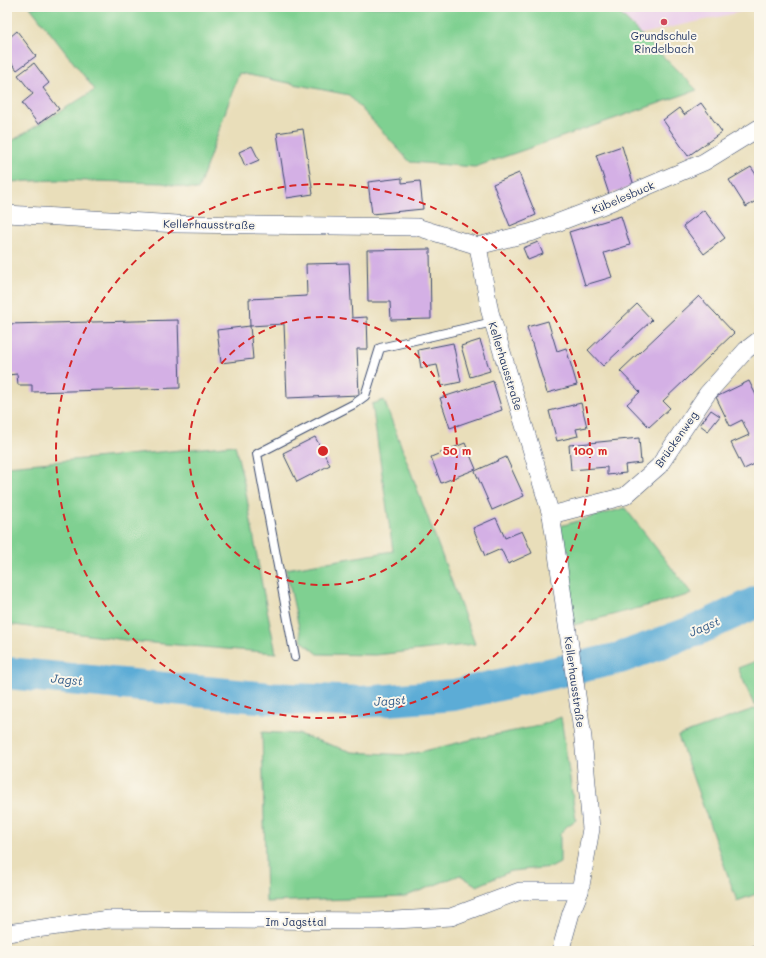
<svg xmlns="http://www.w3.org/2000/svg" width="766" height="958" viewBox="0 0 766 958" font-family="Mali,sans-serif">
	<style>
		.built { fill: #ebd1eb }
		.green { fill: #7fd091; stroke: #4d8078 }
		.lines { fill: none; stroke-linecap: round; stroke-linejoin: round }
		.river { stroke: #5cacd6; stroke-width: 32 }
		.building { fill: #d4b0e5 }
		.service-casing { stroke: #3a496c; stroke-width: 10 }
		.minor-casing { stroke: #3a496c; stroke-width: 18 }
		.service { stroke: #fff; stroke-width: 8 }
		.minor { stroke: #fff; stroke-width: 17 }
		.rail { stroke: #1b2f5e; stroke-width: 3 }
		.ring { fill: none; stroke: #d62828; stroke-width: 2; stroke-dasharray: 7 5 }
		.poi-dot { fill: #d1495b; stroke: #fbf7ec; stroke-width: 1.5 }
		.labels { text-anchor: middle; dominant-baseline: central; stroke-width: 4; stroke-linejoin: round; paint-order: stroke }
		.poi-label { font-size: 11px; fill: #1b2f5e; stroke: #fbf7ec }
		.street-label { font-size: 11px; fill: #1b2f5e; stroke: #fbf7ec }
		.water-label { font-size: 12px; font-style: italic; fill: #325b88; stroke: #fbf7ec }
		.centre { fill: #d62828; stroke: #fbf7ec; stroke-width: 2 }
		.ring-label { font-size: 12px; text-anchor: middle; font-weight: bold; fill: #d62828; stroke: #fbf7ec; stroke-width: 4; stroke-linejoin: round; paint-order: stroke }
	</style>
	<rect width="100%" height="100%" fill="#fbf7ec"/>
	<filter id="ink" filterUnits="userSpaceOnUse"><feTurbulence type="fractalNoise" baseFrequency=".025" numOctaves="2"/><feDisplacementMap in="SourceGraphic" scale="8" xChannelSelector="R" yChannelSelector="G"/><feConvolveMatrix kernelMatrix="1 2 1 2 8 2 1 2 1" color-interpolation-filters="sRGB"/></filter>
	<filter id="wash" filterUnits="userSpaceOnUse"><feTurbulence type="fractalNoise" baseFrequency=".012" numOctaves="4" result="noise"/><feDisplacementMap in="SourceGraphic" scale="16" xChannelSelector="R" yChannelSelector="G"/><feGaussianBlur stdDeviation="0.9" result="paint"/><feColorMatrix in="noise" values="0 0 0 0 0 0 0 0 0 0 0 0 0 0 0 0 0 1.4 0 .05"/><feComposite in="paint" operator="in"/></filter>
	<g filter="url(#wash)">
		<rect width="100%" height="100%" fill="#e9deba"/>
		<polygon class="built" points="614,7 759,7 759,8 641,34"/>
		<g class="green">
			<polygon points="30,7 613,7 697,90 475,167 410,162 349,95 239,73 198,190 162,183 57,180 7,182 7,144 95,90"/>
			<polygon points="384,400 475,644 376,655 318,654 302,641 286,569 393,551 372,404"/>
			<polygon points="235,445 245,487 262,585 276,653 140,642 7,624 7,466"/>
			<polygon points="625,508 692,594 574,625 560,526"/>
			<polygon points="759,660 759,703 754,705 738,668"/>
			<polygon points="759,707 759,893 737,901 678,736"/>
			<polygon points="561,717 576,820 567,826 560,834 560,863 552,867 511,871 477,886 460,875 404,897 266,902 262,732 298,734 352,752 407,755 474,739 539,726"/>
		</g>
		<g class="lines">
			<polyline class="river" points="7,673 269,698 362,702 454,695 620,658 697,630 759,601"/>
		</g>
		<g id="blocks">
			<g class="building">
				<polygon points="17,31 36,56 17,70 7,57 7,34 10,37"/>
				<polygon points="34,63 49,83 43,88 59,109 38,124 22,103 33,94 18,75"/>
				<polygon points="701,103 722,132 688,156 663,120 679,108 684,115"/>
				<polygon points="303,129 313,194 287,198 277,133"/>
				<polygon points="252,146 259,160 245,166 239,152"/>
				<polygon points="622,146 634,186 609,194 596,155"/>
				<polygon points="751,167 759,179 759,199 746,207 729,180"/>
				<polygon points="519,173 536,215 510,226 493,184"/>
				<polygon points="402,178 402,183 420,181 423,209 372,214 368,182"/>
				<polygon points="704,210 725,238 704,254 683,226"/>
				<polygon points="621,216 630,245 604,253 612,277 585,285 569,232"/>
				<polygon points="538,242 543,254 528,260 523,248"/>
				<polygon points="430,249 431,319 391,320 390,302 368,302 367,250"/>
				<polygon points="349,263 352,318 367,317 368,349 357,349 359,395 287,398 284,324 250,326 249,299 307,296 306,264"/>
				<polygon points="699,296 734,333 663,401 670,408 649,427 627,404 640,392 620,371"/>
				<polygon points="637,304 652,320 603,366 588,350"/>
				<polygon points="178,320 180,388 32,392 32,385 18,385 17,374 8,375 7,324"/>
				<polygon points="548,321 557,351 566,348 577,385 547,393 527,327"/>
				<polygon points="250,326 253,359 221,363 217,330"/>
				<polygon points="480,340 490,371 470,377 461,346"/>
				<polygon points="453,343 461,382 442,386 437,365 421,368 418,350"/>
				<polygon points="493,381 502,410 450,428 440,398"/>
				<polygon points="749,381 759,401 759,462 744,469 731,443 749,435 742,420 730,426 716,397"/>
				<polygon points="581,403 587,427 576,429 578,436 557,441 549,411"/>
				<polygon points="711,410 720,416 708,431 700,425"/>
				<polygon points="315,437 330,465 297,482 283,453"/>
				<polygon points="639,438 641,463 625,465 626,473 607,475 607,467 571,470 569,445"/>
				<polygon points="465,443 476,469 441,483 431,457"/>
				<polygon points="506,457 524,496 492,510 475,471"/>
				<polygon points="496,518 505,538 522,531 532,553 508,564 501,549 485,556 473,528"/>
			</g>
		</g>
	</g>
	<g filter="url(#ink)">
		<use href="#blocks" fill-opacity="0" stroke="#3a496c" stroke-width="1"/>
		<g class="lines">
			<defs>
				<polyline id="service" points="295,657 257,454 354,404 365,396 380,348 493,322"/>
				<g id="minor">
					<polyline points="7,214 177,224 417,227 478,246"/>
					<polyline points="478,246 490,312 551,515 557,554 583,738 591,829 580,891 571,913 562,945 563,951"/>
					<polyline points="478,246 533,232 604,205 704,162 759,128"/>
					<polyline points="551,515 625,496 659,466 707,394 746,350 759,340"/>
					<polyline points="7,933 109,919 376,921 451,917 520,891 580,891"/>
				</g>
			</defs>
			<use href="#service" class="service-casing"/>
			<use href="#minor" class="minor-casing"/>
			<use href="#service" class="service"/>
			<use href="#minor" class="minor"/>
			<polyline class="rail" points="734,951 759,946"/>
		</g>
	</g>
	<g class="ring">
		<circle cx="323" cy="451" r="134"/>
		<circle cx="323" cy="451" r="267"/>
	</g>
	<circle class="poi-dot" cx="664" cy="22" r="4"/>
	<g class="labels">
		<g class="poi-label">
			<text x="664" y="35">Grundschule<tspan x="664" dy="13">Rindelbach</tspan></text>
		</g>
		<g class="street-label">
			<text transform="translate(623 197) rotate(-23)">Kübelesbuck</text>
			<text transform="translate(209 224) rotate(1)">Kellerhausstraße</text>
			<text transform="translate(506 366) rotate(73)">Kellerhausstraße</text>
			<text transform="translate(676 439) rotate(-55)">Brückenweg</text>
			<text transform="translate(575 682) rotate(82)">Kellerhausstraße</text>
			<text x="296" y="921">Im Jagsttal</text>
		</g>
		<g class="water-label">
			<text transform="translate(704 626) rotate(-23)">Jagst</text>
			<text transform="translate(67 679) rotate(5)">Jagst</text>
			<text transform="translate(390 700) rotate(-4)">Jagst</text>
		</g>
	</g>
	<circle cx="323" cy="451" r="6" class="centre"/>
	<g class="ring-label">
		<text x="457" y="455">50 m</text>
		<text x="590" y="455">100 m</text>
	</g>
	<rect width="766" height="958" fill="none" stroke="#fbf7ec" stroke-width="24"/>
</svg>
